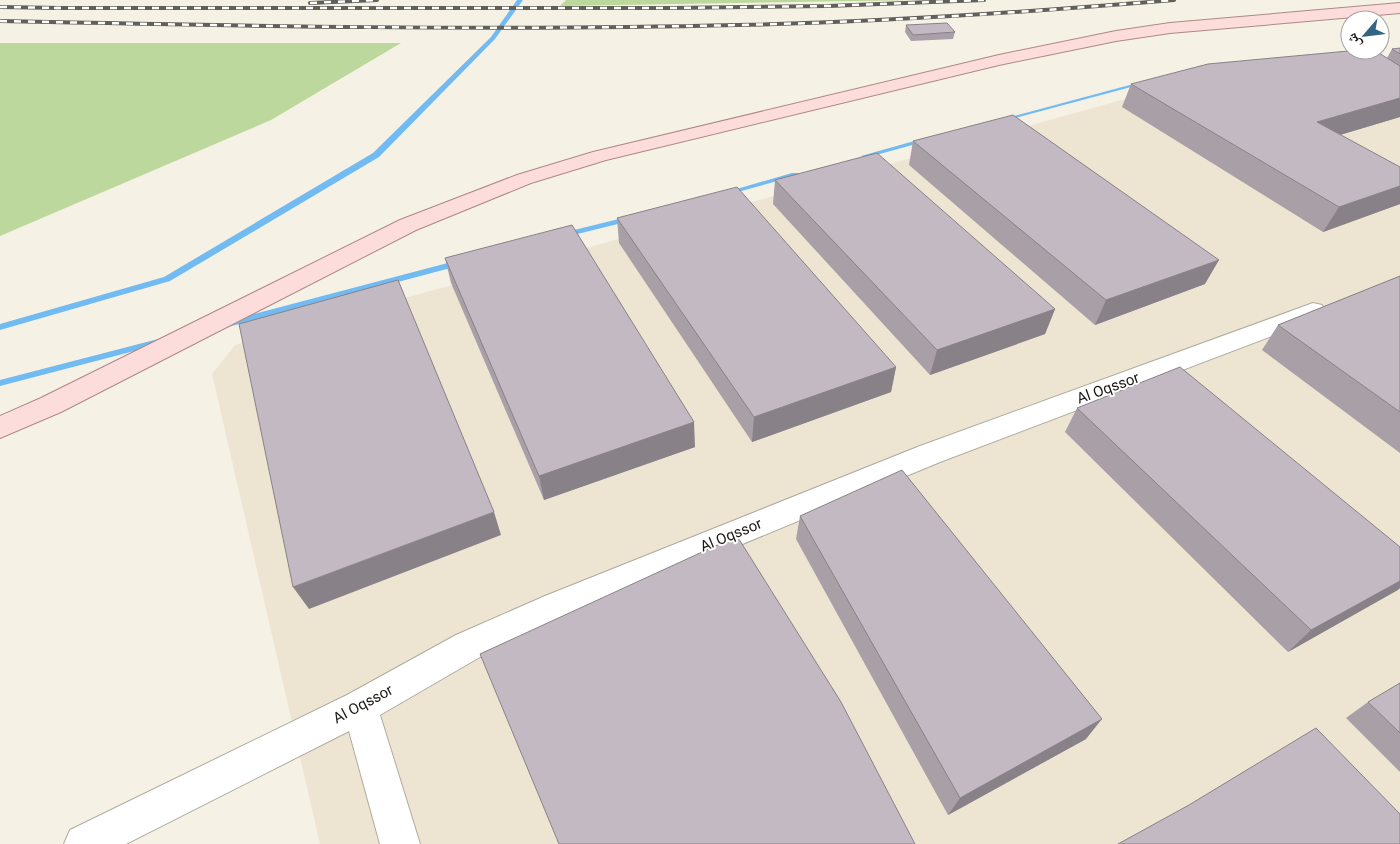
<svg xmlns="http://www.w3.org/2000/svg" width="1400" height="844" viewBox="0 0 1400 844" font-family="Roboto,'Noto Naskh Arabic',sans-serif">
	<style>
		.built { fill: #ede5d2 }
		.green { fill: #bcd89c }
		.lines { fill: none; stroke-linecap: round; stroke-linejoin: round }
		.stream { fill: #71baf2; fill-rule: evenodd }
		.street-casing { stroke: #afaba0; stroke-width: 2 }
		.primary-casing { stroke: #ac8986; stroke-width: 2 }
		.street { fill: #fff; fill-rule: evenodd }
		.primary { fill: #fddddc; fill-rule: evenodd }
		.rail-casing { stroke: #625f58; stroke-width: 4 }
		.rail { stroke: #fff; stroke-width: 2.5; stroke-dasharray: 7; stroke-linecap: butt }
		.wall { fill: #a89fa7 }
		.shaded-wall { fill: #888288 }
		.building { fill: #c3b9c2; stroke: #888288 }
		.labels { text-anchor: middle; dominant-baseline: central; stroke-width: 4; stroke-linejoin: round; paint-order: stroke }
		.street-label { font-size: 15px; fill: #1a1814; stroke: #fff }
	</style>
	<rect width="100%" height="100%" fill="#f6f1e5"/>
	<polygon class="built" points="1400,62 1400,844 320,844 212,374 235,345 1183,83"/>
	<g class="green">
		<polygon points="566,0 919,0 560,6"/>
		<polygon points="0,43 401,43 271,120 0,236"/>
	</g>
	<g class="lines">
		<g class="stream">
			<polygon points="517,0 523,0 495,39 379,157 170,281 0,330 0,324 164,277 373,153 491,37"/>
			<polygon points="1141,82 1146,83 1004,121 999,120"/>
			<polygon points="925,138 929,140 927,141 865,158 861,156"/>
			<polygon points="792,173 798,173 799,175 727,195 723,193"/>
			<polygon points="631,216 634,216 634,220 565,237 561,235 562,233"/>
			<polygon points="459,260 463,263 462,265 224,328 220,325 224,322"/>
			<polygon points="162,338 165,339 167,341 165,343 0,386 0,380"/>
		</g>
		<defs>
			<polygon id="street" points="1313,303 1322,305 1325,311 1322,317 940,462 569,616 480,657 380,715 420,844 380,844 349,731 126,844 64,844 70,830 347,695 456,635 545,596 920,446"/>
			<polygon id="primary" points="1400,3 1400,13 1170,33 1116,41 999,65 606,160 531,183 416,230 61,412 0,438 0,416 41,398 400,220 517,175 593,152 999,55 1116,31 1170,23"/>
		</defs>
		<use href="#street" class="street-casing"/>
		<use href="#primary" class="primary-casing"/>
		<use href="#street" class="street"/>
		<use href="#primary" class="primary"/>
		<defs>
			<g id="rail">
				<polyline points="310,3 377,0"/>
				<polyline points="0,7 60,8"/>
				<polyline points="54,8 672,8 828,6 984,0"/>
				<path d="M0 21C246 26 492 31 738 25 884 22 1029 12 1174 0"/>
			</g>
		</defs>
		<use href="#rail" class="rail-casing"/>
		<use href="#rail" class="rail"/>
	</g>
	<g class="wall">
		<polygon points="906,25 955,32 953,39 911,41 905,32"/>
		<polygon points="1400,48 1400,117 1340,135 1400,167 1400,204 1323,232 1122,107 1131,84 1387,58 1392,49"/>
		<polygon points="913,141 1205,284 1095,325 909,165"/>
		<polygon points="775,180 1055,309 1045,334 930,375 773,204"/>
		<polygon points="617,218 896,367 891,392 752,442 619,243"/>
		<polygon points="445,258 695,447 544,500 451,283"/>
		<polygon points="1400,276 1400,453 1262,350 1278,325"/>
		<polygon points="1077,408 1400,547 1400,588 1288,652 1065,432"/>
		<polygon points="800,516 1086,739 948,815 796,539"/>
		<polygon points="1400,683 1400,772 1346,718 1368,702"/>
	</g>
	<g class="shaded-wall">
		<polygon points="1400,98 1400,117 1303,146 1317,122"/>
		<polygon points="1400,186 1400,204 1323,232 1339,207"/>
		<polygon points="1219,260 1205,284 1095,325 1106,300"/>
		<polygon points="1055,309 1045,334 930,375 937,350"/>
		<polygon points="896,367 891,392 752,442 754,417"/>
		<polygon points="694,422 695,447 544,500 539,476"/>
		<polygon points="494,512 501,535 309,609 293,587"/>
		<polygon points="1400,581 1400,588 1398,590 1288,652 1311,630"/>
		<polygon points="1102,719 1086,739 948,815 960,798"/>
	</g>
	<g class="building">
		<polygon points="947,23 955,32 913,35 906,25"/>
		<polygon points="1400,48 1400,54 1392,49"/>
		<polygon points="1359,50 1374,50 1400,66 1400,98 1317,122 1400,167 1400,186 1339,207 1131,84 1208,64"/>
		<polygon points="1013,115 1219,260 1106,300 913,141"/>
		<polygon points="877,153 1055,309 937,350 775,180"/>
		<polygon points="737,187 896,367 754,417 617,218"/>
		<polygon points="572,225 694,422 539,476 445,258"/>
		<polygon points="1400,276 1400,412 1278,325"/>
		<polygon points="398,280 494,512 293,587 239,324"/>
		<polygon points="1180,367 1400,547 1400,581 1311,630 1077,408"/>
		<polygon points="902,470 1102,719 960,798 800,516"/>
		<polygon points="737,536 841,702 915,844 559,844 554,832 480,654"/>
		<polygon points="1400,683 1400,733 1368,702"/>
		<polygon points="1316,728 1400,814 1400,844 1118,844 1189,805"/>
	</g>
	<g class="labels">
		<g class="street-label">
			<text transform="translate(1108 388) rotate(-20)">Al Oqssor</text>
			<text transform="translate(731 535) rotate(-22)">Al Oqssor</text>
			<text transform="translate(363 704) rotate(-28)">Al Oqssor</text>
		</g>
	</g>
	<g transform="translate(1365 35) rotate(242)"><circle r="24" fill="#ffffff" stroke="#a3a3a1"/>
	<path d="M0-4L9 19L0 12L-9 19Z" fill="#326582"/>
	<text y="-8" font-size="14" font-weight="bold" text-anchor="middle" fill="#1a1814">ش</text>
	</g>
</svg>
